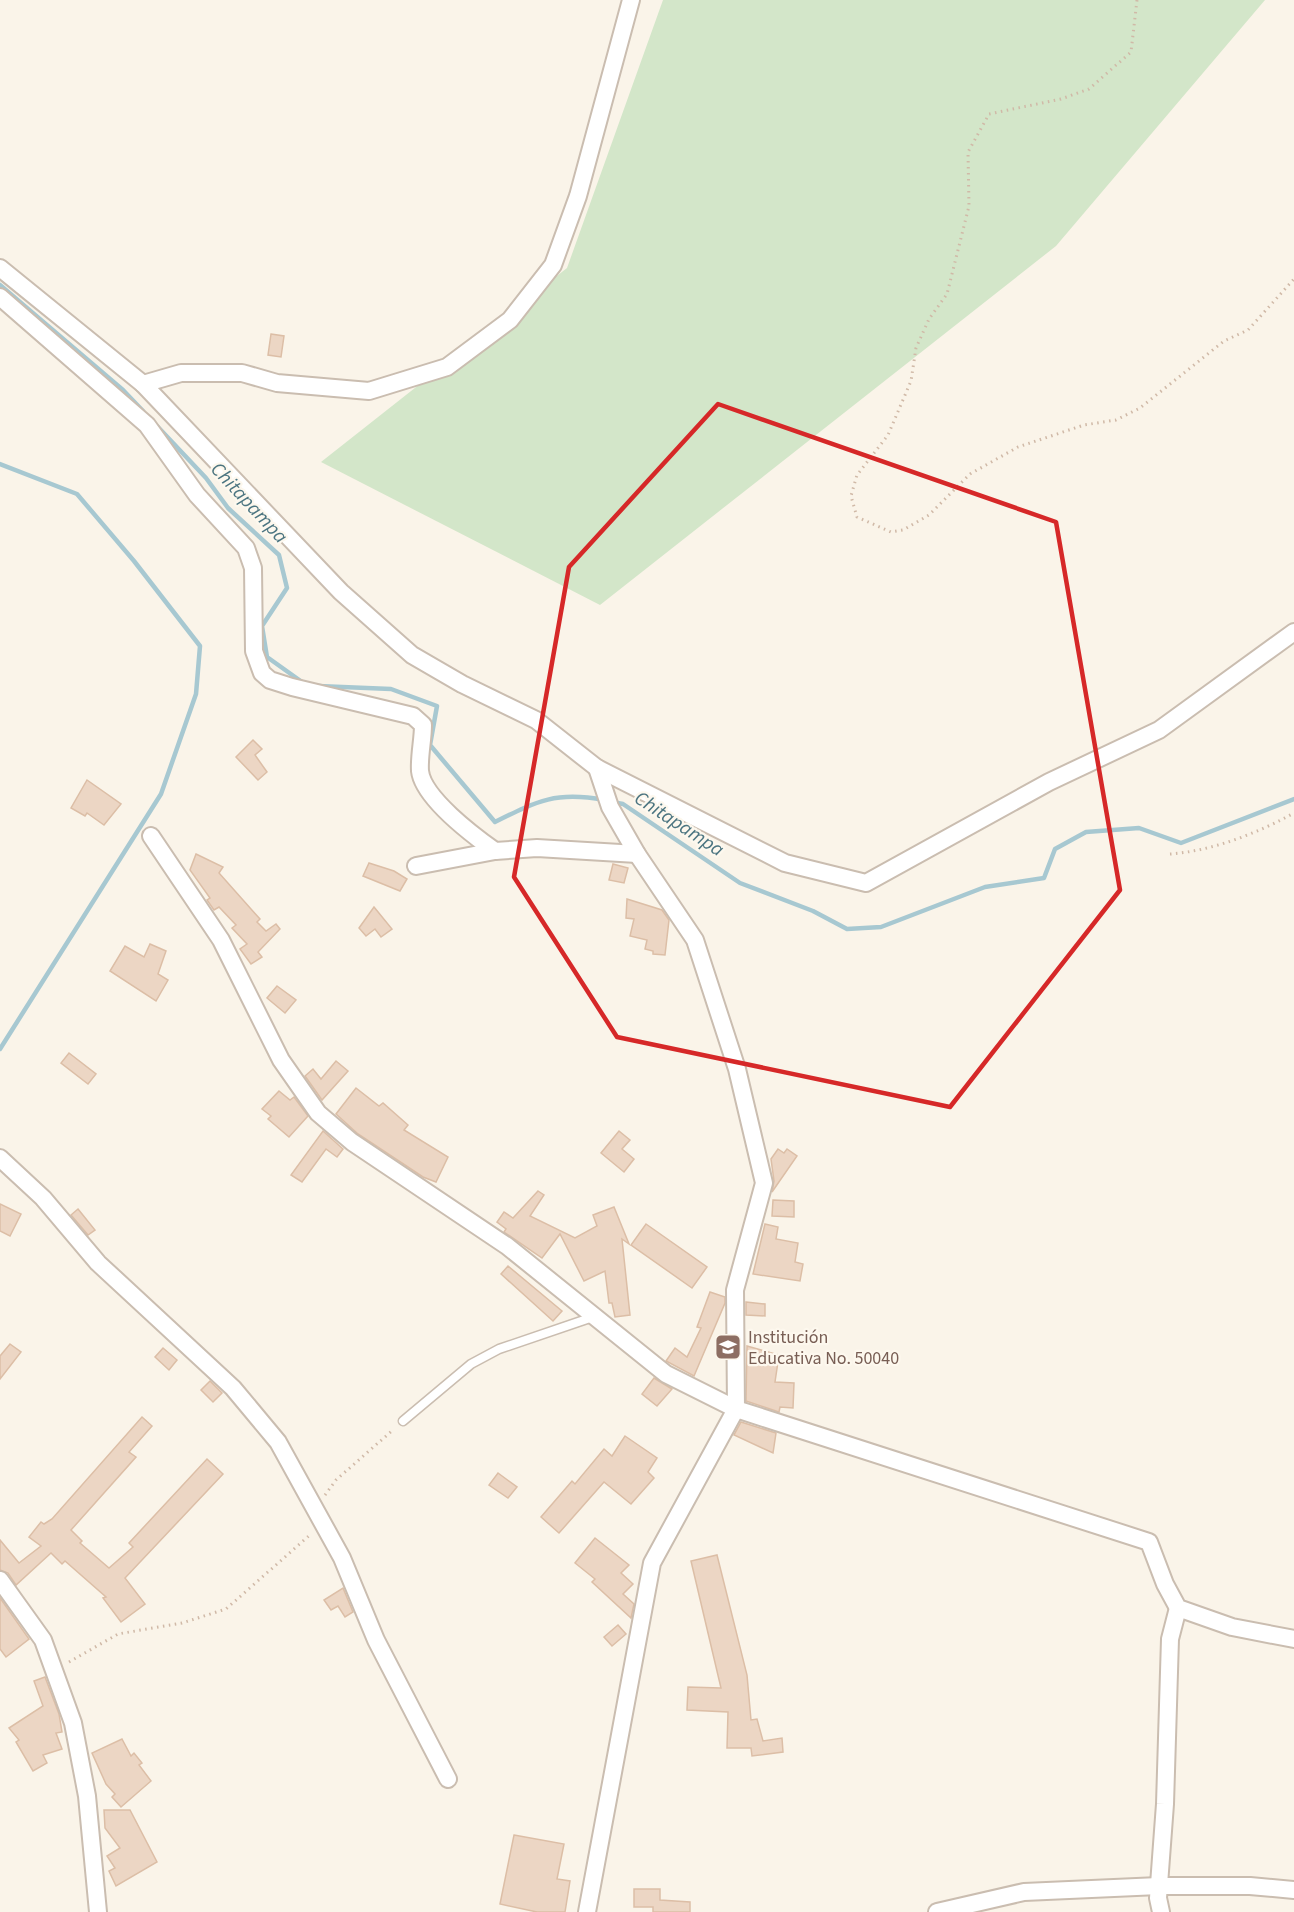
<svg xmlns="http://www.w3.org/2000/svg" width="1294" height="1912" viewBox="0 0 1294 1912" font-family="'Source Sans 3',sans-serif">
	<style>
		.green { fill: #d3e6c9 }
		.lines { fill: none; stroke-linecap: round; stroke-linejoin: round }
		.stream { stroke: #a7c8d1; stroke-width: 4.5 }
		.building { fill: #ecd6c4; stroke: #dcbea6; stroke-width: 1.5 }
		.service-casing { stroke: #cabdb0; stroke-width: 11 }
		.minor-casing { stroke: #cabdb0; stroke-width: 20 }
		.path { stroke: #d0b9a7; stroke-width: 3; stroke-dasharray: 1.5 4.5; stroke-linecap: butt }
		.service { stroke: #fff; stroke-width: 8 }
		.minor { stroke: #fff; stroke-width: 16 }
		.marked { fill: none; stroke: #d62828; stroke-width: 4.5; stroke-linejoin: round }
		.labels { text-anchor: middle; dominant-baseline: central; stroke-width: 4.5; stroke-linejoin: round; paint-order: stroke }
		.education-label { font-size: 18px; fill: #785e54; stroke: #fdf8ee; text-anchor: start }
		.water-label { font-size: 20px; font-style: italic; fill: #4c7581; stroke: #fdf8ee }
	</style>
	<rect width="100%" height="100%" fill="#faf4e9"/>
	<polygon class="green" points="663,0 1265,0 1056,246 600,605 321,462 567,268"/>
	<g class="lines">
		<g class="stream">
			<polyline points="0,285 123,390 143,411"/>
			<polyline points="157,426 206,478 228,508 279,555 287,588 262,626 267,657 302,682"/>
			<polyline points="0,464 77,494 134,561 200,646 196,694 161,794 0,1049"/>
			<path d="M318 686 391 689 437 706 430 745 495 822C537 801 556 791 604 800"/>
			<polyline points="612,802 623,804 740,883 813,911 847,929 881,927 985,887 1044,878 1055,849 1086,832 1139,828 1181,843 1294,799"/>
		</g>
	</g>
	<g class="building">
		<polygon points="271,334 284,336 281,357 268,355"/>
		<polygon points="253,740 262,749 255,755 267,772 258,780 236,757"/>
		<polygon points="87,780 121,804 104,825 87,813 85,816 71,808"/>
		<polygon points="196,854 223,867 219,873 260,919 257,922 266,931 276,924 280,929 258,952 262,957 251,964 240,949 247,944 232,928 236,925 219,907 214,910 207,900 210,898 190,870"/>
		<polygon points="369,863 394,871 407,879 400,891 363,876"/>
		<polygon points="613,864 628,868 624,883 609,880"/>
		<polygon points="627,899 662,910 669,920 665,955 653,954 653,951 645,949 647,940 630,936 634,919 626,918"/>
		<polygon points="374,907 392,929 381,937 375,929 366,936 359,928"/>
		<polygon points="150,944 166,951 158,974 168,980 156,1001 110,971 125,946 144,957"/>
		<polygon points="277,986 296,1000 285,1013 267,998"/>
		<polygon points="69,1053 96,1074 88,1084 61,1063"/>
		<polygon points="336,1061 348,1071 322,1100 305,1076 313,1069 321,1079"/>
		<polygon points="356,1088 379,1106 383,1103 408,1125 404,1130 448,1157 436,1182 423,1177 358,1134 336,1114"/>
		<polygon points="279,1091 290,1100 294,1097 308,1116 289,1137 268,1119 271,1116 262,1109"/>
		<polygon points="323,1131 343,1149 337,1157 326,1149 302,1182 291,1175"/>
		<polygon points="619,1131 630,1140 622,1149 634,1159 624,1172 601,1153"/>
		<polygon points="778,1149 784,1153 787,1149 797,1156 772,1192 774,1181 771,1159"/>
		<polygon points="538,1191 544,1195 530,1216 575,1238 597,1226 593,1215 614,1207 629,1244 622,1239 630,1315 615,1317 612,1303 609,1303 605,1271 584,1281 560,1234 542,1258 504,1232 506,1229 497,1222 504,1212 513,1218"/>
		<polygon points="773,1200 794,1201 794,1217 772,1216"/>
		<polygon points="0,1204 21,1214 10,1236 0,1231"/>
		<polygon points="78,1209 95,1230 88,1235 71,1215"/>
		<polygon points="646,1224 707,1267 692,1288 631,1245"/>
		<polygon points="765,1224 778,1227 776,1239 798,1243 795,1262 803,1264 800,1281 753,1274"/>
		<polygon points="508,1266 562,1311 553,1321 501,1274"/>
		<polygon points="710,1292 725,1297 725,1303 694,1376 666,1361 675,1348 687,1357 701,1328 697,1327"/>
		<polygon points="746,1302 765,1304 765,1316 746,1315"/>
		<polygon points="10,1344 21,1352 0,1379 0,1356"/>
		<polygon points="747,1346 779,1355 775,1382 794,1383 793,1408 780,1407 779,1412 746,1401"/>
		<polygon points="163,1348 177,1360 169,1370 155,1357"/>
		<polygon points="654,1378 672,1389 657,1406 642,1394"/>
		<polygon points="210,1381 222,1393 213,1402 201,1390"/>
		<polygon points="142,1417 152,1426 129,1452 136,1457 71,1530 82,1541 80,1543 109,1568 133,1547 129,1543 207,1459 223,1474 125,1578 145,1604 121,1622 103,1598 106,1597 65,1561 62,1564 51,1553 16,1585 8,1573 0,1570 0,1540 19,1563 41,1546 29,1537 41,1522 44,1524 52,1519"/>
		<polygon points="741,1422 776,1433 773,1453 734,1435"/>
		<polygon points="625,1436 657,1458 648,1472 654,1478 631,1504 604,1482 559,1533 541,1517 572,1481 575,1484 604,1449 612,1456"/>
		<polygon points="498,1473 517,1487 508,1498 489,1485"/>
		<polygon points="595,1538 629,1565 621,1573 633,1584 623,1594 634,1604 631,1618 592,1582 595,1579 575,1563"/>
		<polygon points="717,1555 747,1675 751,1720 757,1719 763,1741 782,1738 783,1752 752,1756 751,1748 727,1748 728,1712 687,1710 688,1687 721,1688 691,1561"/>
		<polygon points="343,1588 353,1612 345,1617 338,1606 331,1610 324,1600"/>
		<polygon points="0,1598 29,1639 6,1657 0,1649"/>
		<polygon points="618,1625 626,1634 612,1646 604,1637"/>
		<polygon points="45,1677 59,1714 62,1732 56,1733 62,1749 43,1755 47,1763 33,1771 16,1742 19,1740 9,1728 43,1706 34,1681"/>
		<polygon points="122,1739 131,1756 134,1753 142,1763 139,1765 151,1781 121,1807 112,1797 115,1794 106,1784 92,1753"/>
		<polygon points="104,1810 130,1810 157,1862 116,1886 109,1871 115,1868 107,1856 120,1848 105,1828"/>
		<polygon points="514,1835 564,1844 557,1879 570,1881 565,1912 537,1912 500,1904"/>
		<polygon points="634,1889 660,1889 660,1900 690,1902 690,1912 653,1912 653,1907 634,1907"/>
	</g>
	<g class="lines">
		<defs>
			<polyline id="service" points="403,1421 471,1364 499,1349 593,1317"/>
			<g id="minor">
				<polyline points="0,268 143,384 181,373 242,373 277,383 369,391 447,367 510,320 553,265 578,196 631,0"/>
				<path d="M0 297 147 425 197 495 246 548 253 568 254 651 262 673 270 680 292 687 413 716 423 725C423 740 419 756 420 771 423 798 474 836 495 851"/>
				<polyline points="143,384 341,592 412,655 462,684 536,720 597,768 785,863 866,883 1049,782 1159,730 1294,632"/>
				<polyline points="151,836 221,940 281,1060 318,1113 352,1142 507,1246 666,1374 736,1409 1149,1542 1165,1584 1178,1608 1232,1627 1294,1639"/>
				<polyline points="416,866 495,851 537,848 637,854"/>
				<polyline points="0,1158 43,1198 98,1263 233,1388 278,1442 342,1558 376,1640 448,1779"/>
				<polyline points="0,1580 43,1640 73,1723 87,1796 98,1912"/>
				<polyline points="587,1912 652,1563 736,1409 735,1290 764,1183 737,1069 695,940 637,854 610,807 597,768"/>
				<polyline points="937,1912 1024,1892 1159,1886 1250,1886 1294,1890"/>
				<polyline points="1161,1912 1158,1898 1165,1804 1170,1639 1178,1608"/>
			</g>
		</defs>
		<use href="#service" class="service-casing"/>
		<use href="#minor" class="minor-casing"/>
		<g class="path">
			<polyline points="1137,0 1131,52 1089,89 1061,99 989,114 968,152 969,206 947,294 929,319 916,348 911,381 888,435 857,475 851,496 857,517 891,532 903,530 929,515 970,474 1018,447 1084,425 1116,420 1140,408 1224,341 1248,330 1294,279"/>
			<path d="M1170 854C1212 851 1258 833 1294 813"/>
			<polyline points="325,1495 336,1480 394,1429"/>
			<polyline points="69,1662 118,1634 182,1623 226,1609 311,1534"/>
		</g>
		<use href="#service" class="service"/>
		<use href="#minor" class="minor"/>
	</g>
	<path class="marked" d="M718 404 1056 522 1120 890 950 1107 617 1037 514 877 569 567Z"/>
	<defs>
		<symbol id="school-square" viewBox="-11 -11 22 22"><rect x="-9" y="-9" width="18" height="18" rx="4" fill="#8d6e63" stroke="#fdf8ee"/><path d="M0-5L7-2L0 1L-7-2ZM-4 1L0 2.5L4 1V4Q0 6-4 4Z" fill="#fff"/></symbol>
	</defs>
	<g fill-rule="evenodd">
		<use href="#school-square" x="713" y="1332" width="30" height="30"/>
	</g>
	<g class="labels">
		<g class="education-label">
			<text x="748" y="1337">Institución<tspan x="748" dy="21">Educativa No. 50040</tspan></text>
		</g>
		<g class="water-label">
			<text transform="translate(249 503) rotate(47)">Chitapampa</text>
			<text transform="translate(679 824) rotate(33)">Chitapampa</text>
		</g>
	</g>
</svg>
